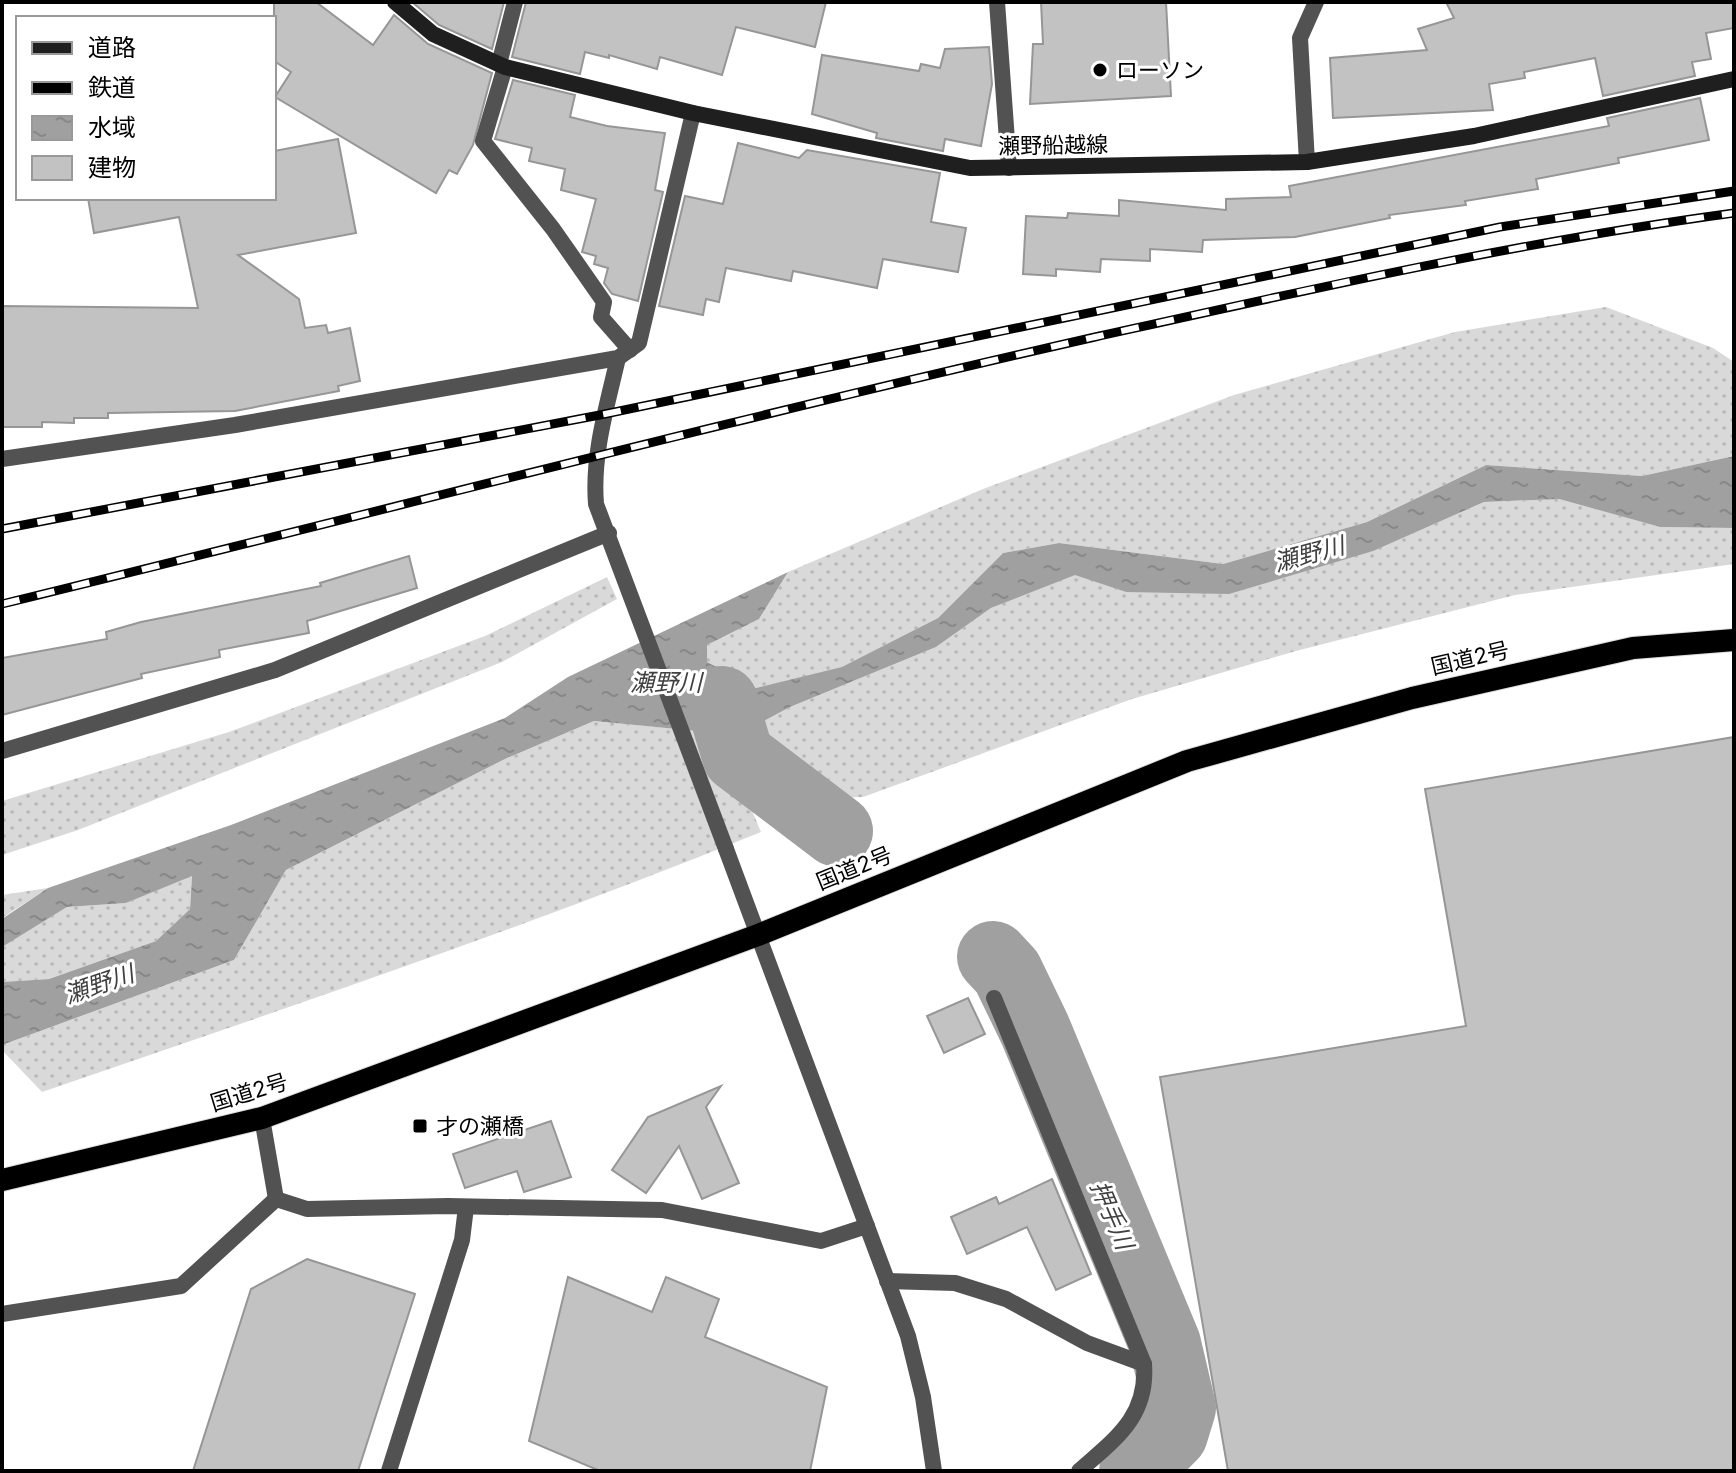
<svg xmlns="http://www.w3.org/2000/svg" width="1736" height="1473" viewBox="0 0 1736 1473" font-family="Inter,'Noto Sans JP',sans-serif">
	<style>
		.grass { fill: url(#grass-dots) }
		.water { fill: url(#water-ripples) }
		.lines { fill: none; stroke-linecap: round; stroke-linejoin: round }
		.river { stroke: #a0a0a0; stroke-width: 72 }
		.building { fill: #c2c2c2; stroke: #969696; stroke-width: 2 }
		.trunk-casing { stroke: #dbdbdb; stroke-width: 24 }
		.service { stroke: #525252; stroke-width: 16 }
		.minor { stroke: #525252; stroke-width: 16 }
		.tertiary { stroke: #525252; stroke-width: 16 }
		.secondary { stroke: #1f1f1f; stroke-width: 16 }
		.trunk { stroke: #000; stroke-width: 22 }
		.rail-casing { stroke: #000; stroke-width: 9 }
		.rail { stroke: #fff; stroke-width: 6; stroke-dasharray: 18; stroke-linecap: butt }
		.poi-dot { fill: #000; stroke: #fff; stroke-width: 3 }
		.labels { text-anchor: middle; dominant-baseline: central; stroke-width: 6; stroke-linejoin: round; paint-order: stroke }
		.poi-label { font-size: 22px; fill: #000; stroke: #fff; text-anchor: start }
		.street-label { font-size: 22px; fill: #000; stroke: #fff }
		.water-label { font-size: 24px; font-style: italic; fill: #414141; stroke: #fff }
	</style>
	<defs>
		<pattern id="grass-dots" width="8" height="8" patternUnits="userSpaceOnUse" patternTransform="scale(2)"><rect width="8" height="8" fill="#d9d9d9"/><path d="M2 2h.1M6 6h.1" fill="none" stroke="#b8b8b8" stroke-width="1.8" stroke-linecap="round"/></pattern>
		<pattern id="water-ripples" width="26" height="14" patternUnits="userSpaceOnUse" patternTransform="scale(2)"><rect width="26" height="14" fill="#a0a0a0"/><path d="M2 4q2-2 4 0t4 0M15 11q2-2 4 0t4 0" fill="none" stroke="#888"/></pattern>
	</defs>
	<rect width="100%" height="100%" fill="#fff"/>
	<g class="grass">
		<polygon points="1606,307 1713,348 1734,362 1734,456 1642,476 1486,465 1367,522 1223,564 1059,543 1003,553 938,618 842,668 756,688 707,662 707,645 759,619 788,572 983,489 1234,395 1455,332"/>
		<polygon points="1559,499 1660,527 1734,528 1734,564 1515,595 1296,651 1132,699 863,797 795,799 760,785 738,735 790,707 936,647 991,608 1076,574 1126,592 1372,551 1484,502"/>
		<polygon points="607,577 617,599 502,662 78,830 2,855 2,801 229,732 485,636"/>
		<path d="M594 721 719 733 761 832C525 928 283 1009 42 1092L2 1050V1045L234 960 286 870 505 759Z"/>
		<polygon points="192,875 190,909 156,941 49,979 2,982 4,945 67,907 126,903"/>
		<polygon points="48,888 2,918 2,895"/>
	</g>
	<polygon class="water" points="1734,456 1734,528 1660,527 1559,499 1484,502 1373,551 1229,594 1126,592 1075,575 991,608 936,647 790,707 738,735 594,721 505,759 286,870 234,960 2,1045 2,982 49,979 156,941 190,909 192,876 126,903 67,907 2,947 2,919 48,888 231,825 505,718 568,677 788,572 759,619 707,645 707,662 756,688 842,667 938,618 1003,553 1059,543 1223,564 1367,522 1486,465 1642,476"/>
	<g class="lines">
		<g class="river">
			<polyline points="722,702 738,756 837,831"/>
			<polyline points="993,957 1007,972 1035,1030 1165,1344 1180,1408 1172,1434 1135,1471"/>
		</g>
	</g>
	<g class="building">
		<polygon points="274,2 316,2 373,45 394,15 428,44 492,73 473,145 457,174 449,170 436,193 275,97 291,72 274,61"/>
		<polygon points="412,2 504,2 492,49 439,25"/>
		<polygon points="526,2 826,2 815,47 736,27 722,75 660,57 657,69 609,55 609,58 585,52 580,74 512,57"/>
		<polygon points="1041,2 1166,2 1171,96 1030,104 1033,44 1043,44"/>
		<polygon points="1446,2 1734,2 1734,28 1706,33 1711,59 1692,62 1695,76 1603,96 1595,58 1524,72 1525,78 1489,84 1493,110 1333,118 1330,58 1427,50 1418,29 1454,18"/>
		<polygon points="989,47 992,84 981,146 945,139 943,151 876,138 877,133 812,114 822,55 919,71 921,64 940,68 945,49"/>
		<polygon points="513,80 575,95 570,117 607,126 665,133 655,190 663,192 638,301 612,294 604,283 608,268 594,264 596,256 582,252 596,199 561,190 565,169 529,161 532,148 495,139"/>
		<polygon points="1700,98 1709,140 1618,158 1619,163 1536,179 1538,189 1465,201 1466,205 1389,215 1390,218 1295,237 1203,240 1202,252 1150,249 1150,261 1101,259 1100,272 1056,269 1056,276 1023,274 1026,216 1067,218 1068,213 1119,216 1119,200 1226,210 1226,199 1291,197 1289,186 1609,126 1607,118"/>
		<polygon points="338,139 356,233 238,255 299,299 305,328 326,325 328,333 350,328 360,381 338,386 339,391 235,411 108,413 108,418 74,418 74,423 42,422 42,427 2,427 2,306 198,308 179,217 94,233 88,198 274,198 274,151"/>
		<polygon points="738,143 799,158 807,150 940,173 931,222 966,228 958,272 883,259 877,288 793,271 791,281 726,268 719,302 706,299 703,315 659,306 685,196 723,204"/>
		<polygon points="409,556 417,588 307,621 309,633 219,650 220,657 141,674 142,678 2,715 2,658 107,639 106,632 141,622 321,586 320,583"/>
		<polygon points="1734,737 1734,1471 1228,1471 1160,1077 1466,1026 1425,789"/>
		<polygon points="968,998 985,1034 944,1053 927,1016"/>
		<polygon points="721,1086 706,1107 739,1183 702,1199 679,1146 646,1193 612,1170 648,1117"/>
		<polygon points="551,1121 571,1177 524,1192 517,1171 465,1188 453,1154"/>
		<polygon points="1052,1179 1091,1274 1056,1290 1027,1227 967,1254 951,1217 996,1197 999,1204"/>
		<polygon points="307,1259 415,1294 358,1471 193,1471 251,1289"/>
		<polygon points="568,1277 652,1312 666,1277 719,1299 705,1337 827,1387 810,1471 600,1471 529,1441"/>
	</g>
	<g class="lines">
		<defs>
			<polyline id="trunk" points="2,1180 262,1118 758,935 1187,761 1412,698 1633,648 1734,640"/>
		</defs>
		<use href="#trunk" class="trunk-casing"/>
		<g class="service">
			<polyline points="499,64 515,2"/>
			<polyline points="505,67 483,141 553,229 604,302 601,317 630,350"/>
			<polyline points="1307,162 1300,38 1316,2"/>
			<polyline points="2,1314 181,1286 276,1199"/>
			<polyline points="389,1471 462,1240 466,1207"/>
		</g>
		<g class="minor">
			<polyline points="997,2 1009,168"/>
			<polyline points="2,459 235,425 618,358 639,343 693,113"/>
			<polyline points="2,751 275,670 609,533"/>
			<polyline points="726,849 758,935"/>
			<path d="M994 998 1144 1364C1148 1417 1115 1439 1079 1471"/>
			<polyline points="262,1118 276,1199 307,1209 448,1206 662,1210 821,1241 867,1226"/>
			<polyline points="887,1281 955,1283 1006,1299 1087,1343 1144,1364"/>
		</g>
		<g class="tertiary">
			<path d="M618 358C607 406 592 454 596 504L726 849"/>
			<polyline points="758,935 908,1336 923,1397 934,1471"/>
		</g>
		<polyline class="secondary" points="395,2 433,34 505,67 693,113 970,168 1307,162 1474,136 1734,79"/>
		<use href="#trunk" class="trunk"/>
		<defs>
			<g id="rail">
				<polyline points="2,529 605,414 1500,227 1734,191"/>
				<path d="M2 604C366 515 729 420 1095 337 1307 290 1518 242 1734 213"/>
			</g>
		</defs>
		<use href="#rail" class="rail-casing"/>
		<use href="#rail" class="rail"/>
	</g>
	<g class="poi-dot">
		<circle cx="1100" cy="70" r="8"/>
		<rect x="412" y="1118" width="16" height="16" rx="4"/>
	</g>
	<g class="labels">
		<g class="poi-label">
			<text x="1116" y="70">ローソン</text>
			<text x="436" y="1126">才の瀬橋</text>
		</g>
		<g class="street-label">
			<text transform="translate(1053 145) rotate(-1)">瀬野船越線</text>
			<text transform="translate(1470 658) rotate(-13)">国道2号</text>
			<text transform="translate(854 868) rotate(-22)">国道2号</text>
			<text transform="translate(249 1092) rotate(-17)">国道2号</text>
		</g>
		<g class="water-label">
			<text transform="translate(1309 554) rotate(-15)">瀬野川</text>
			<text x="666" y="682">瀬野川</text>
			<text transform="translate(99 984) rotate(-19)">瀬野川</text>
			<text transform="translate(1112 1215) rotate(67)">押手川</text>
		</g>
	</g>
	<rect width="1736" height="1473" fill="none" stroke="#000000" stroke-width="8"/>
	<rect x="16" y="16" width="260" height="184" fill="#ffffff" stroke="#999999" stroke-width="2"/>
	<rect x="32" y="42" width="40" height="12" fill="#1f1f1f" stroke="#999999" stroke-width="2"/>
	<text x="88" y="56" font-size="24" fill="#000000">道路</text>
	<rect x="32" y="82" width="40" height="12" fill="#000000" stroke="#999999" stroke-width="2"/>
	<text x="88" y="96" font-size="24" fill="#000000">鉄道</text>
	<rect x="32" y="116" width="40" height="24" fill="url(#water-ripples)" stroke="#999999" stroke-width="2"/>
	<text x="88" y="136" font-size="24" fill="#000000">水域</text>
	<rect x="32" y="156" width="40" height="24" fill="#c2c2c2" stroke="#999999" stroke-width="2"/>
	<text x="88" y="176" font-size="24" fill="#000000">建物</text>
</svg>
